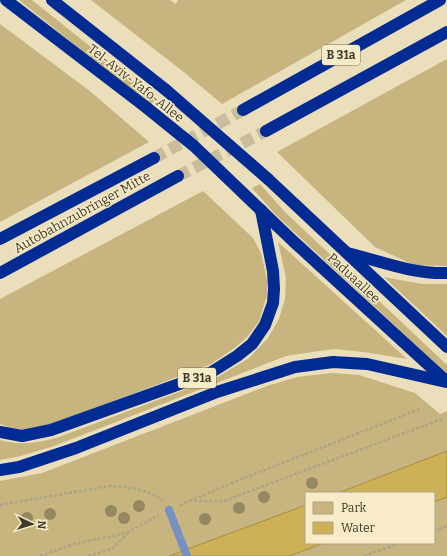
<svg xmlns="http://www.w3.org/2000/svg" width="447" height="556" viewBox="0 0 447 556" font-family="Bitter,serif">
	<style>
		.green { fill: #c7b47e }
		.water { fill: #ceb056; stroke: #a38d49 }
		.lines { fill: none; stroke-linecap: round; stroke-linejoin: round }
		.highway-tunnel { stroke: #c9bd9e; stroke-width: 12; stroke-dasharray: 12 6; stroke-linecap: butt }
		.path { stroke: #ada387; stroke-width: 2.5; stroke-dasharray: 3 2; stroke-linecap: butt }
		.lane { stroke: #7690c1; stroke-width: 8 }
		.highway { stroke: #002b93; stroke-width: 12 }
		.highway-bridge { stroke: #002b93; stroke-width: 12 }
		.tree { fill: #948761 }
		.labels { text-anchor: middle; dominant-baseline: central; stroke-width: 3; stroke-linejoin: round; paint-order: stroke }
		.shield { fill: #f8ebc7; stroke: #766f5a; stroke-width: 1 }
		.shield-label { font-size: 12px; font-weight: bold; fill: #3f3a2c }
		.street-label { font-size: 13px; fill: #3f3a2c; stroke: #f8ebc7 }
	</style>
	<rect width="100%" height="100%" fill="#ebdeba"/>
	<g class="green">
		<polygon points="19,0 32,0 156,99 150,105"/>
		<polygon points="91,0 170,0 176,4 178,0 406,0 222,104 185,73"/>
		<polygon points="0,24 91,92 149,142 0,222"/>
		<polygon points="447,59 447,266 414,265 375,247 277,152"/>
		<polygon points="260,184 285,212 447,365 447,374 276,215 252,188"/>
		<path d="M203 191 253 238 261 253 267 280V295L259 321 248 336 236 347 211 364 48 426C31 430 16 431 0 424V299Z"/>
		<path d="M278 242 407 359 364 352 333 349 286 356 54 446 21 456 0 460V440C20 446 39 443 59 437L216 378 249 358 268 338 279 319 285 299 286 278Z"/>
		<polygon points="384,277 422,284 447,284 447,336"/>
		<polygon points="332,373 359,375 415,393 440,414 447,411 447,451 338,493 306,493 306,505 169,556 0,556 0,481 42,473 267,386 297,377"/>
		<polygon points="447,497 447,556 289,556 324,543 434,543 434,502"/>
	</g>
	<g class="water">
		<polygon points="447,451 447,497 434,502 434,493 338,493"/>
		<polygon points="306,505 306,543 324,543 289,556 169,556"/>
	</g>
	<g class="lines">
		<g class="highway-tunnel">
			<polyline points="154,158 243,110"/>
			<polyline points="178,176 266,131"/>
		</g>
		<g class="path">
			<polyline points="194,501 224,501 442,419"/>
			<path d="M0 505 109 486C129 487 147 489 163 501"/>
			<polyline points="180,505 239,480 420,409"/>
			<polyline points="434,531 447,526"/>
			<polyline points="40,556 74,544 127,533 159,515"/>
			<polyline points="88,556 112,549 127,534"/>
			<polyline points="364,556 400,543"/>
		</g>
		<polyline class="lane" points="169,510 187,556"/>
		<g class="highway">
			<polyline points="6,0 147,108"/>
			<polyline points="52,0 166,90"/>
			<polyline points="243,110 440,0"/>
			<polyline points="266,131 447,32"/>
			<polyline points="268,179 447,347"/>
			<polyline points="244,194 293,241 445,380"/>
			<polyline points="0,239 154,158"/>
			<path d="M347 253C381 261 411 274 447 273"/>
			<polyline points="0,273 178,176"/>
			<polyline points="0,432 22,436 51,430 210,373 237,356 252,344 265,325 273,303 274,289 273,271 261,210"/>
			<polyline points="0,470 19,467 76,448 217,392 295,367 333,362 367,364 446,382"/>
		</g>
		<g class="highway-bridge">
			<polyline points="166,90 268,179"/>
			<polyline points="147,108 194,146 244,194"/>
		</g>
	</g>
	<g class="tree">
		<circle cx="312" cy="483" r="6"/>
		<circle cx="264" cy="497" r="6"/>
		<circle cx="139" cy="506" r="6"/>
		<circle cx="239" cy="508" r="6"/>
		<circle cx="111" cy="511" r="6"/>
		<circle cx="50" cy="514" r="6"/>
		<circle cx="27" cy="518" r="6"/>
		<circle cx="124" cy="518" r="6"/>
		<circle cx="205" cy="519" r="6"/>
	</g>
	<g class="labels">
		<g class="shield">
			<rect x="322" y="45" width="38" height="20" rx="3"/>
			<rect x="178" y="368" width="38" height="20" rx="3"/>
		</g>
		<g class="shield-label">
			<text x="341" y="55">B 31a</text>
			<text x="197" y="378">B 31a</text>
		</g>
		<g class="street-label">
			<text transform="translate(136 83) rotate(38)">Tel-Aviv-Yafo-Allee</text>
			<text transform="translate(82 212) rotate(-29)">Autobahnzubringer Mitte</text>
			<text transform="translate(354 278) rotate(43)">Paduaallee</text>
		</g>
	</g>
	<rect x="305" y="492" width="130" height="52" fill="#f8ebc7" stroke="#aea489"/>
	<rect x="313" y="502" width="20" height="12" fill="#c7b47e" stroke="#aea489"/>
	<text x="341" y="512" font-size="12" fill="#3f3a2c">Park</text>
	<rect x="313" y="522" width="20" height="12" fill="#ceb056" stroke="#aea489"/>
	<text x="341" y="532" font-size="12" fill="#3f3a2c">Water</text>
	<g transform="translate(32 524) rotate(94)" stroke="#f8ebc7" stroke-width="3" paint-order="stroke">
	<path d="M0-3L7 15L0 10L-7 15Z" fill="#3f3a2c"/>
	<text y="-6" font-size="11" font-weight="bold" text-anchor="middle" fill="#3f3a2c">N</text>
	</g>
</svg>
